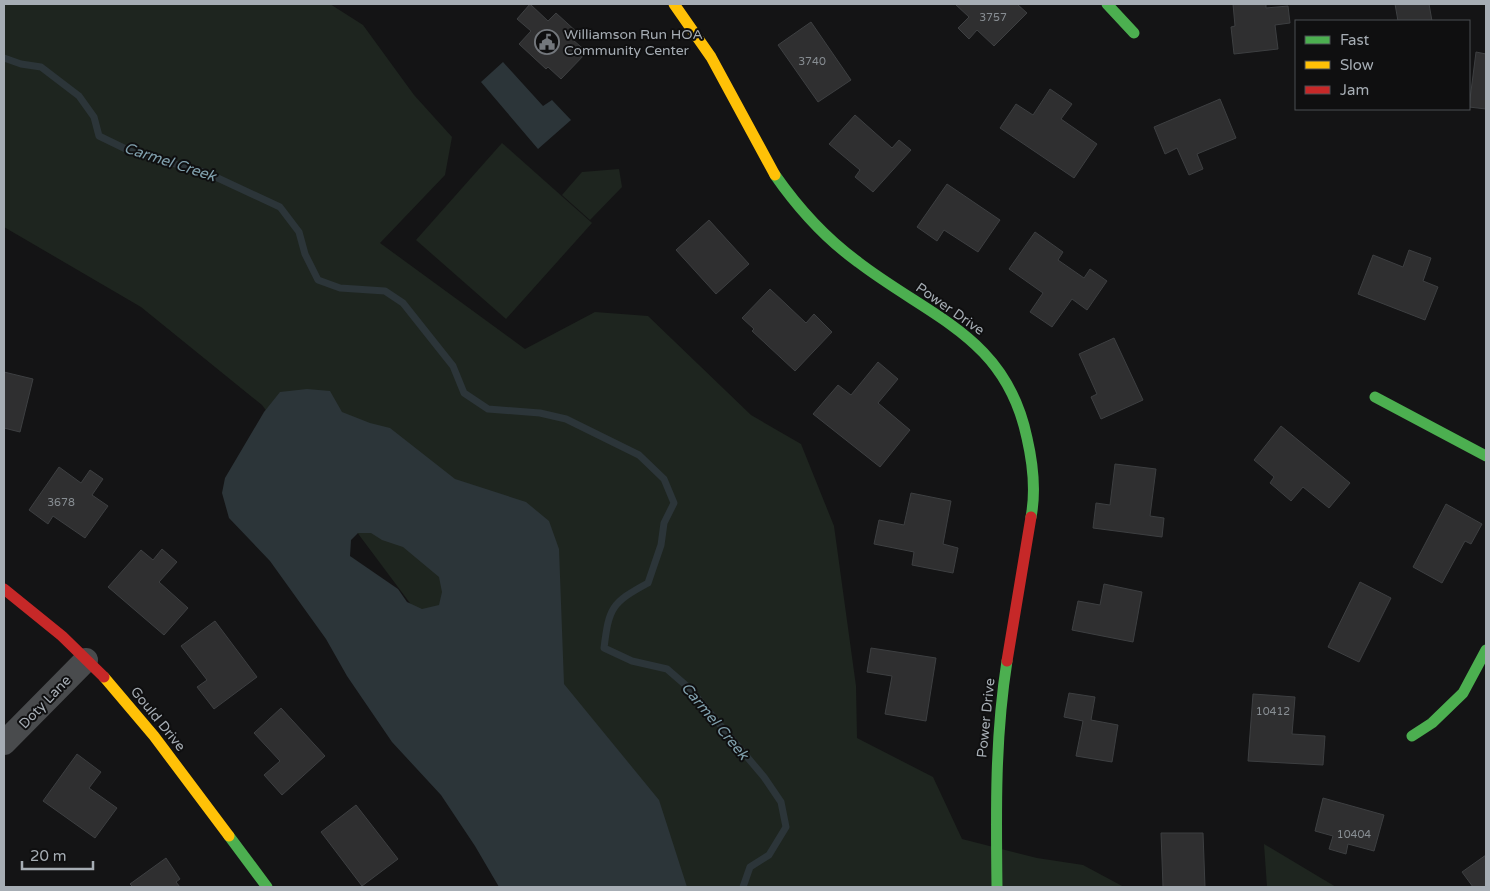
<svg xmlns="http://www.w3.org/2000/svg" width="1490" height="891" viewBox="0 0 1490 891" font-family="'Varela Round',sans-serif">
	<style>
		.green { fill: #1e251f }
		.water { fill: #2c3539; fill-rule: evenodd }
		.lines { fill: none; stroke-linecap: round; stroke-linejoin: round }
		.stream { stroke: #2c3539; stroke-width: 7 }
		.building { fill: #2f2f30; stroke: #3d3f41 }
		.street { stroke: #494b4d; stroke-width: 24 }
		.fast { stroke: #4caf50; stroke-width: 11 }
		.slow { stroke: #ffc107; stroke-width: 11 }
		.jam { stroke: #c62828; stroke-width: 11 }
		.labels { text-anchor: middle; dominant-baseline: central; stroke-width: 4; stroke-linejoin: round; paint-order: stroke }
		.number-label { font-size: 11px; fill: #888e93 }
		.poi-label { font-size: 14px; fill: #a6adb4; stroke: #0f0f10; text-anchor: start }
		.street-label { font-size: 14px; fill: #a6adb4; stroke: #0f0f10 }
		.water-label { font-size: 15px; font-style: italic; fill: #80a0ad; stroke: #0f0f10 }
	</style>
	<rect width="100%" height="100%" fill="#141415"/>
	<g class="green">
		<polygon points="4,4 330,4 363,25 414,95 452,137 445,175 380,243 525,349 595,312 648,316 751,415 801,444 834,526 856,686 857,738 933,777 962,839 1037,858 1083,865 1124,887 622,887 262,405 141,307 4,227"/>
		<polygon points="502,143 592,223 506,319 416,240"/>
		<polygon points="619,169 622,187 590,220 562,195 582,172"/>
		<polygon points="1264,844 1336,887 1267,887"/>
	</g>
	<g class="water">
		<polygon points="503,62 543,106 552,100 571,120 538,149 481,82"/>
		<path d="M307 389 330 391 342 412 370 423 390 428 455 479 526 502 549 521 559 549 564 684 659 800 687 887H499L475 846 441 795 392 742 347 676 326 639 270 561 229 518 222 493 225 478 264 412 280 392ZM358 533H371L382 540 403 547 439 577 442 592 439 605 422 609 407 602 398 589 350 556 351 540Z"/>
	</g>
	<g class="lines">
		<path class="stream" d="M4 58 21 64 41 67 79 96 94 117 99 136 132 152 207 173 280 207 299 232 305 254 318 280 340 288 385 291 403 303 453 366 464 393 488 409 540 413 566 419 639 455 664 479 674 503 664 523 661 545 648 583C611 603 609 608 604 648L632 661 667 669 689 688 764 777 781 802 786 827 769 855 750 867 743 887"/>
	</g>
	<g class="building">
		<polygon points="530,4 548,21 556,13 579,34 573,40 587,52 561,79 548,67 546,69 519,44 531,31 517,19"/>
		<polygon points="955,4 1017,4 1027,13 994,46 977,30 969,39 958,28 969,17"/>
		<polygon points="1233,4 1266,4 1266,8 1288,6 1290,23 1275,25 1278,49 1234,54 1231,27 1235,26"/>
		<polygon points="1395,4 1429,4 1432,21 1398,21"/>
		<polygon points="811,22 851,80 818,102 778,45"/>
		<polygon points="1476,52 1486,54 1486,109 1469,107"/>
		<polygon points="1050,89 1072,104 1061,119 1097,144 1074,178 1000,128 1016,104 1033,115"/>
		<polygon points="1220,99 1236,138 1197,154 1203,169 1189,175 1177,148 1165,154 1154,127"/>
		<polygon points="855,115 892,148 899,140 911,150 873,192 855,177 860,170 829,144"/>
		<polygon points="947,184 1000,220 978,252 944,230 937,241 917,227"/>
		<polygon points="709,220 749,264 716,294 676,250"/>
		<polygon points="1035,232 1063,252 1058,260 1084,278 1090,269 1107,281 1087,310 1072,299 1052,327 1030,312 1043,293 1009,269"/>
		<polygon points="1409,250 1431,258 1423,281 1438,287 1425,320 1358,294 1373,255 1403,267"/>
		<polygon points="770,289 806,323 814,314 832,332 795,371 752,331 754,329 742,318"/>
		<polygon points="1114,338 1143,400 1101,419 1091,397 1097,394 1079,354"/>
		<polygon points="878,362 898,379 878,403 910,430 880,467 813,414 838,385 851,395"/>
		<polygon points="4,372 33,379 20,432 4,428"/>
		<polygon points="1281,426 1350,483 1329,508 1303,487 1291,501 1270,483 1274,477 1254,460"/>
		<polygon points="1115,464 1156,469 1150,516 1164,518 1162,537 1093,528 1096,503 1110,505"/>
		<polygon points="59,467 81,483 90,470 103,479 92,495 108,506 85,538 53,516 48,524 29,510"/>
		<polygon points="911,493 951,501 943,544 958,548 953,573 912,565 914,552 874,544 879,520 904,525"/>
		<polygon points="1446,504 1482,524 1471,544 1465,541 1442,583 1413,567"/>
		<polygon points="162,549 177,562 159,582 188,608 164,635 108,587 141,550 153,560"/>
		<polygon points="1360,582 1391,598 1359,662 1328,647"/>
		<polygon points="1104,584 1142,592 1133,642 1072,630 1078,601 1100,605"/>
		<polygon points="215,621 257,677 214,709 197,687 207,680 181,646"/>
		<polygon points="871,648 936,658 926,721 885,714 892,676 867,672"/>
		<polygon points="1069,693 1095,697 1091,720 1118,725 1112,762 1076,756 1083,721 1064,717"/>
		<polygon points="1253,694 1295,697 1292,734 1325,736 1323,765 1248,761"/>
		<polygon points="281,708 325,756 282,795 264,775 280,761 254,733"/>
		<polygon points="77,754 101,772 89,788 117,808 95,838 43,801"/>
		<polygon points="1323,798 1384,815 1374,851 1348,844 1346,854 1329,849 1333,836 1315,831"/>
		<polygon points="356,805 398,859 362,886 321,832"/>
		<polygon points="1161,833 1203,833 1205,887 1163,887"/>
		<polygon points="1486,855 1486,887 1473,887 1462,872"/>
		<polygon points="166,858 180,879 176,882 180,887 133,887 130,884"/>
	</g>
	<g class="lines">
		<polyline class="street" points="4,743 86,660"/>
		<g class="fast">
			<polyline points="1107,4 1134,33"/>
			<path d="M775 175C798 208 825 238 858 262 931 318 1006 337 1027 438 1033 464 1036 491 1031 517"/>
			<polyline points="1375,397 1486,456"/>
			<polyline points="1412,736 1432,723 1463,693 1486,650"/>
			<polyline points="229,836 267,887"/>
			<path d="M997 887C996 811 995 737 1007 661"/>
		</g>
		<g class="slow">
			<polyline points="674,4 711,57 775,175"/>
			<polyline points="104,677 154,736 229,836"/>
		</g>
		<g class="jam">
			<polyline points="4,589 62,636 104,677"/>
			<polyline points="1007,661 1031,517"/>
		</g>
	</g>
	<defs>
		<symbol id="civic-ring" viewBox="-11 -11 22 22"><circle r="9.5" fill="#0f0f10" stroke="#73777c" stroke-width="1.5"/><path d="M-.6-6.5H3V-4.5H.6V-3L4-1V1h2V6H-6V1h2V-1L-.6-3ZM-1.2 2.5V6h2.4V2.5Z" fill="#73777c"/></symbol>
	</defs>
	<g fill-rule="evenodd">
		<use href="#civic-ring" x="533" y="28" width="28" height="28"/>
	</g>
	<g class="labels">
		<g class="number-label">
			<text x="993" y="17">3757</text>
			<text x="812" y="61">3740</text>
			<text x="61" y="502">3678</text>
			<text x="1273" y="711">10412</text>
			<text x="1354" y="834">10404</text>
		</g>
		<g class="poi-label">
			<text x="564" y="34">Williamson Run HOA<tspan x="564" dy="16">Community Center</tspan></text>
		</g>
		<g class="street-label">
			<text transform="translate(950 309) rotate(35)">Power Drive</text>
			<text transform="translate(45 702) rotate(-46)">Doty Lane</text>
			<text transform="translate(986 718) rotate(-84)">Power Drive</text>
			<text transform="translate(158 719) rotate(51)">Gould Drive</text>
		</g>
		<g class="water-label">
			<text transform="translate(170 162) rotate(18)">Carmel Creek</text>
			<text transform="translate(715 721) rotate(50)">Carmel Creek</text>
		</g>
	</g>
	<rect width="1490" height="891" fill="none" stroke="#a6adb4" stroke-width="10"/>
	<rect x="1295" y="20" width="175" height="90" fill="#0f0f10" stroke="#4b4e52"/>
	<rect x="1305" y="36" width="25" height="8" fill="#4caf50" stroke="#4b4e52"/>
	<text x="1340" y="45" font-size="15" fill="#a6adb4">Fast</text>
	<rect x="1305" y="61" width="25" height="8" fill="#ffc107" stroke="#4b4e52"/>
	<text x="1340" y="70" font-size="15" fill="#a6adb4">Slow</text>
	<rect x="1305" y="86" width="25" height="8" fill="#c62828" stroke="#4b4e52"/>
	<text x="1340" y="95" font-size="15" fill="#a6adb4">Jam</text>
	<path d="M22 861v8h71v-8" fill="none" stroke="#a6adb4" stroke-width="2.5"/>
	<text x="30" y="861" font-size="15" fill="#a6adb4" stroke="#0f0f10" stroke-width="4" paint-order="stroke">20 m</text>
</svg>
